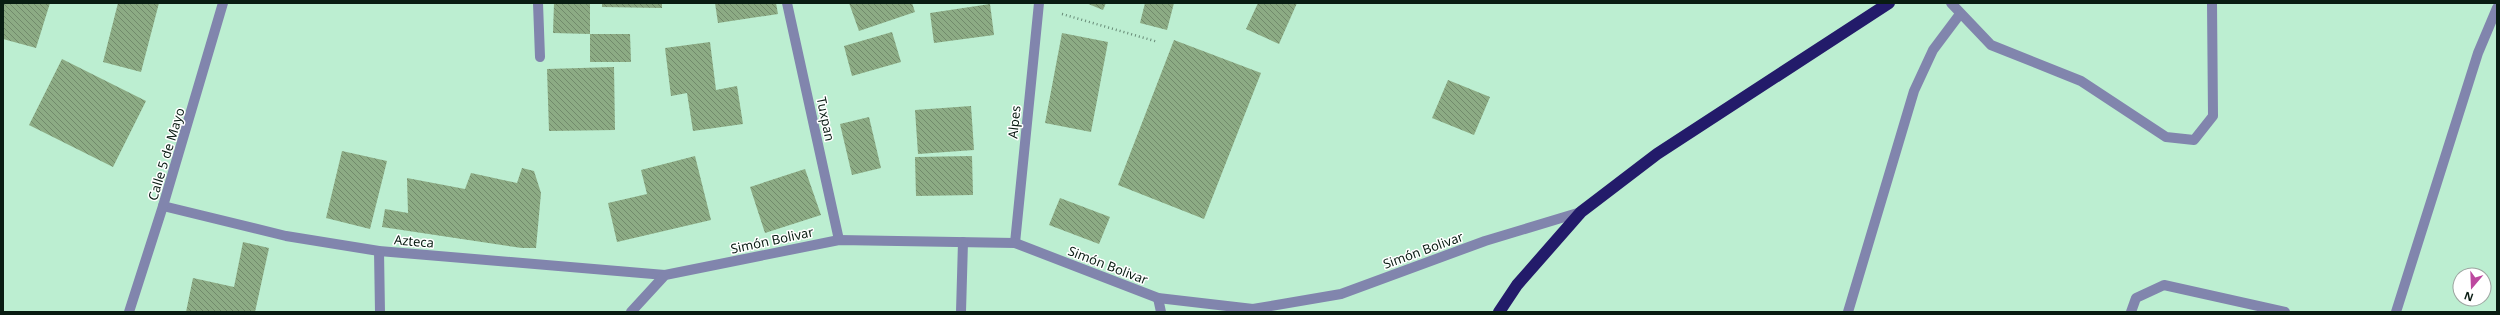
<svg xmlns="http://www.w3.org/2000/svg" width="2500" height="315" viewBox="0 0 2500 315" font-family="'Noto Sans',sans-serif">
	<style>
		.building { fill: url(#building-back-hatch) }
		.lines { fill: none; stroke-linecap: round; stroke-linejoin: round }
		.path { stroke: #678a76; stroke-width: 2.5; stroke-dasharray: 1 3; stroke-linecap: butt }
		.street { stroke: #8185ad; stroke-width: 10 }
		.highway { stroke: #231b6a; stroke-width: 12 }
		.labels { text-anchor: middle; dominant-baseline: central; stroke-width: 3; stroke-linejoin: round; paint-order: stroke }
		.street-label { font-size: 13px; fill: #091c12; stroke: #fff }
	</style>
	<defs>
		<pattern id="building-back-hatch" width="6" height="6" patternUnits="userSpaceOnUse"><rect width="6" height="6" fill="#8cab84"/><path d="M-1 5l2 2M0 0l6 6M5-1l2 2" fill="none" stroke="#718a6b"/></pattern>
	</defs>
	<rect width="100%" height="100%" fill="#bceed1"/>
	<g class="building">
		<polygon points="3,3 50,3 36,48 3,39"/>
		<polygon points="118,3 159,3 141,72 103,62"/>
		<polygon points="554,3 590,3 590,34 553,33"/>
		<polygon points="602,3 662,3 662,8 602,7"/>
		<polygon points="715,3 776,3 778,14 718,23"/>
		<polygon points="849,3 912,3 915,12 859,31"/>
		<polygon points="1086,3 1106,3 1103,10"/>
		<polygon points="1145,3 1174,3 1167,30 1140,23"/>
		<polygon points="1258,3 1297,3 1279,44 1246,29"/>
		<polygon points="990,4 994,35 934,43 930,13"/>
		<polygon points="892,32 901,62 852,76 844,46"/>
		<polygon points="1062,33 1108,42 1091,132 1045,123"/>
		<polygon points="590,34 630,34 631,62 590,62"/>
		<polygon points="1174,40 1261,73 1204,219 1118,185"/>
		<polygon points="710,42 716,90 737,86 743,124 693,131 687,93 671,96 665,48"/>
		<polygon points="62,59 146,101 113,167 29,125"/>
		<polygon points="614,67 615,130 549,131 547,69"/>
		<polygon points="1448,80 1490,97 1474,135 1432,118"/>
		<polygon points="971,106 974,150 918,154 915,110"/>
		<polygon points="869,117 881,168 852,175 840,124"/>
		<polygon points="342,151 387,161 370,229 326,218"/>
		<polygon points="695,156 711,220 617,242 608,203 647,194 641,170"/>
		<polygon points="972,156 973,195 916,196 915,157"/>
		<polygon points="522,168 534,171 541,193 536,248 522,248 382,227 385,209 408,213 407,178 465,189 471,173 517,183"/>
		<polygon points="805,169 821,215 765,233 750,187"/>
		<polygon points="1060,198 1110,217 1099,244 1049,225"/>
		<polygon points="243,242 269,248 255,312 186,312 193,278 234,287"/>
	</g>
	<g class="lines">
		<polyline class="path" points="1062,14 1158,42"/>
		<g class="street">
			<polyline points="538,3 540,57"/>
			<polyline points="787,3 839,240"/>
			<polyline points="1951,3 1991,45 2081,81 2166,137 2194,140 2213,116 2212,3"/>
			<polyline points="163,206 286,236 379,251 665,275"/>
			<polyline points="1015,243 1039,3"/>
			<polyline points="379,251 380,312"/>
			<polyline points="1158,298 1161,312"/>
			<polyline points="129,312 163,206 223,3"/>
			<polyline points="631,312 665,275 839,240 1015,243 1158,298 1253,309 1341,294 1485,241 1581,212"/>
			<polyline points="961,312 963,242"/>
			<polyline points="1848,312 1914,91 1933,50 1960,14"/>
			<polyline points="2131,312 2136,298 2164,285 2285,312"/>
			<polyline points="2396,312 2478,53 2497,8"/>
		</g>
		<polyline class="highway" points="1499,312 1517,285 1581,212 1657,154 1889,3"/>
	</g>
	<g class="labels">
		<g class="street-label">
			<text transform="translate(826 119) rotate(78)">Tuxpan</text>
			<text transform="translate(1014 122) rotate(-84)">Alpes</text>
			<text transform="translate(166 154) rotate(-73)">Calle 5 de Mayo</text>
			<text transform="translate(772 240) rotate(-12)">Simón Bolivar</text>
			<text transform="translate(414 241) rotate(5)">Azteca</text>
			<text transform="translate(1423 250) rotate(-20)">Simón Bolivar</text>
			<text transform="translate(1108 265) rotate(21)">Simón Bolivar</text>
		</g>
	</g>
	<rect width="2500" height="315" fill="none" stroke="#091c12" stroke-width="8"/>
	<g transform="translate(2472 287) rotate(199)"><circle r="19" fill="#ffffff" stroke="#9da4a0"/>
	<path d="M0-3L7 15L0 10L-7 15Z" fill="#bd489f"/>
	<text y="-6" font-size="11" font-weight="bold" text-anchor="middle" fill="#091c12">N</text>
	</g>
</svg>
